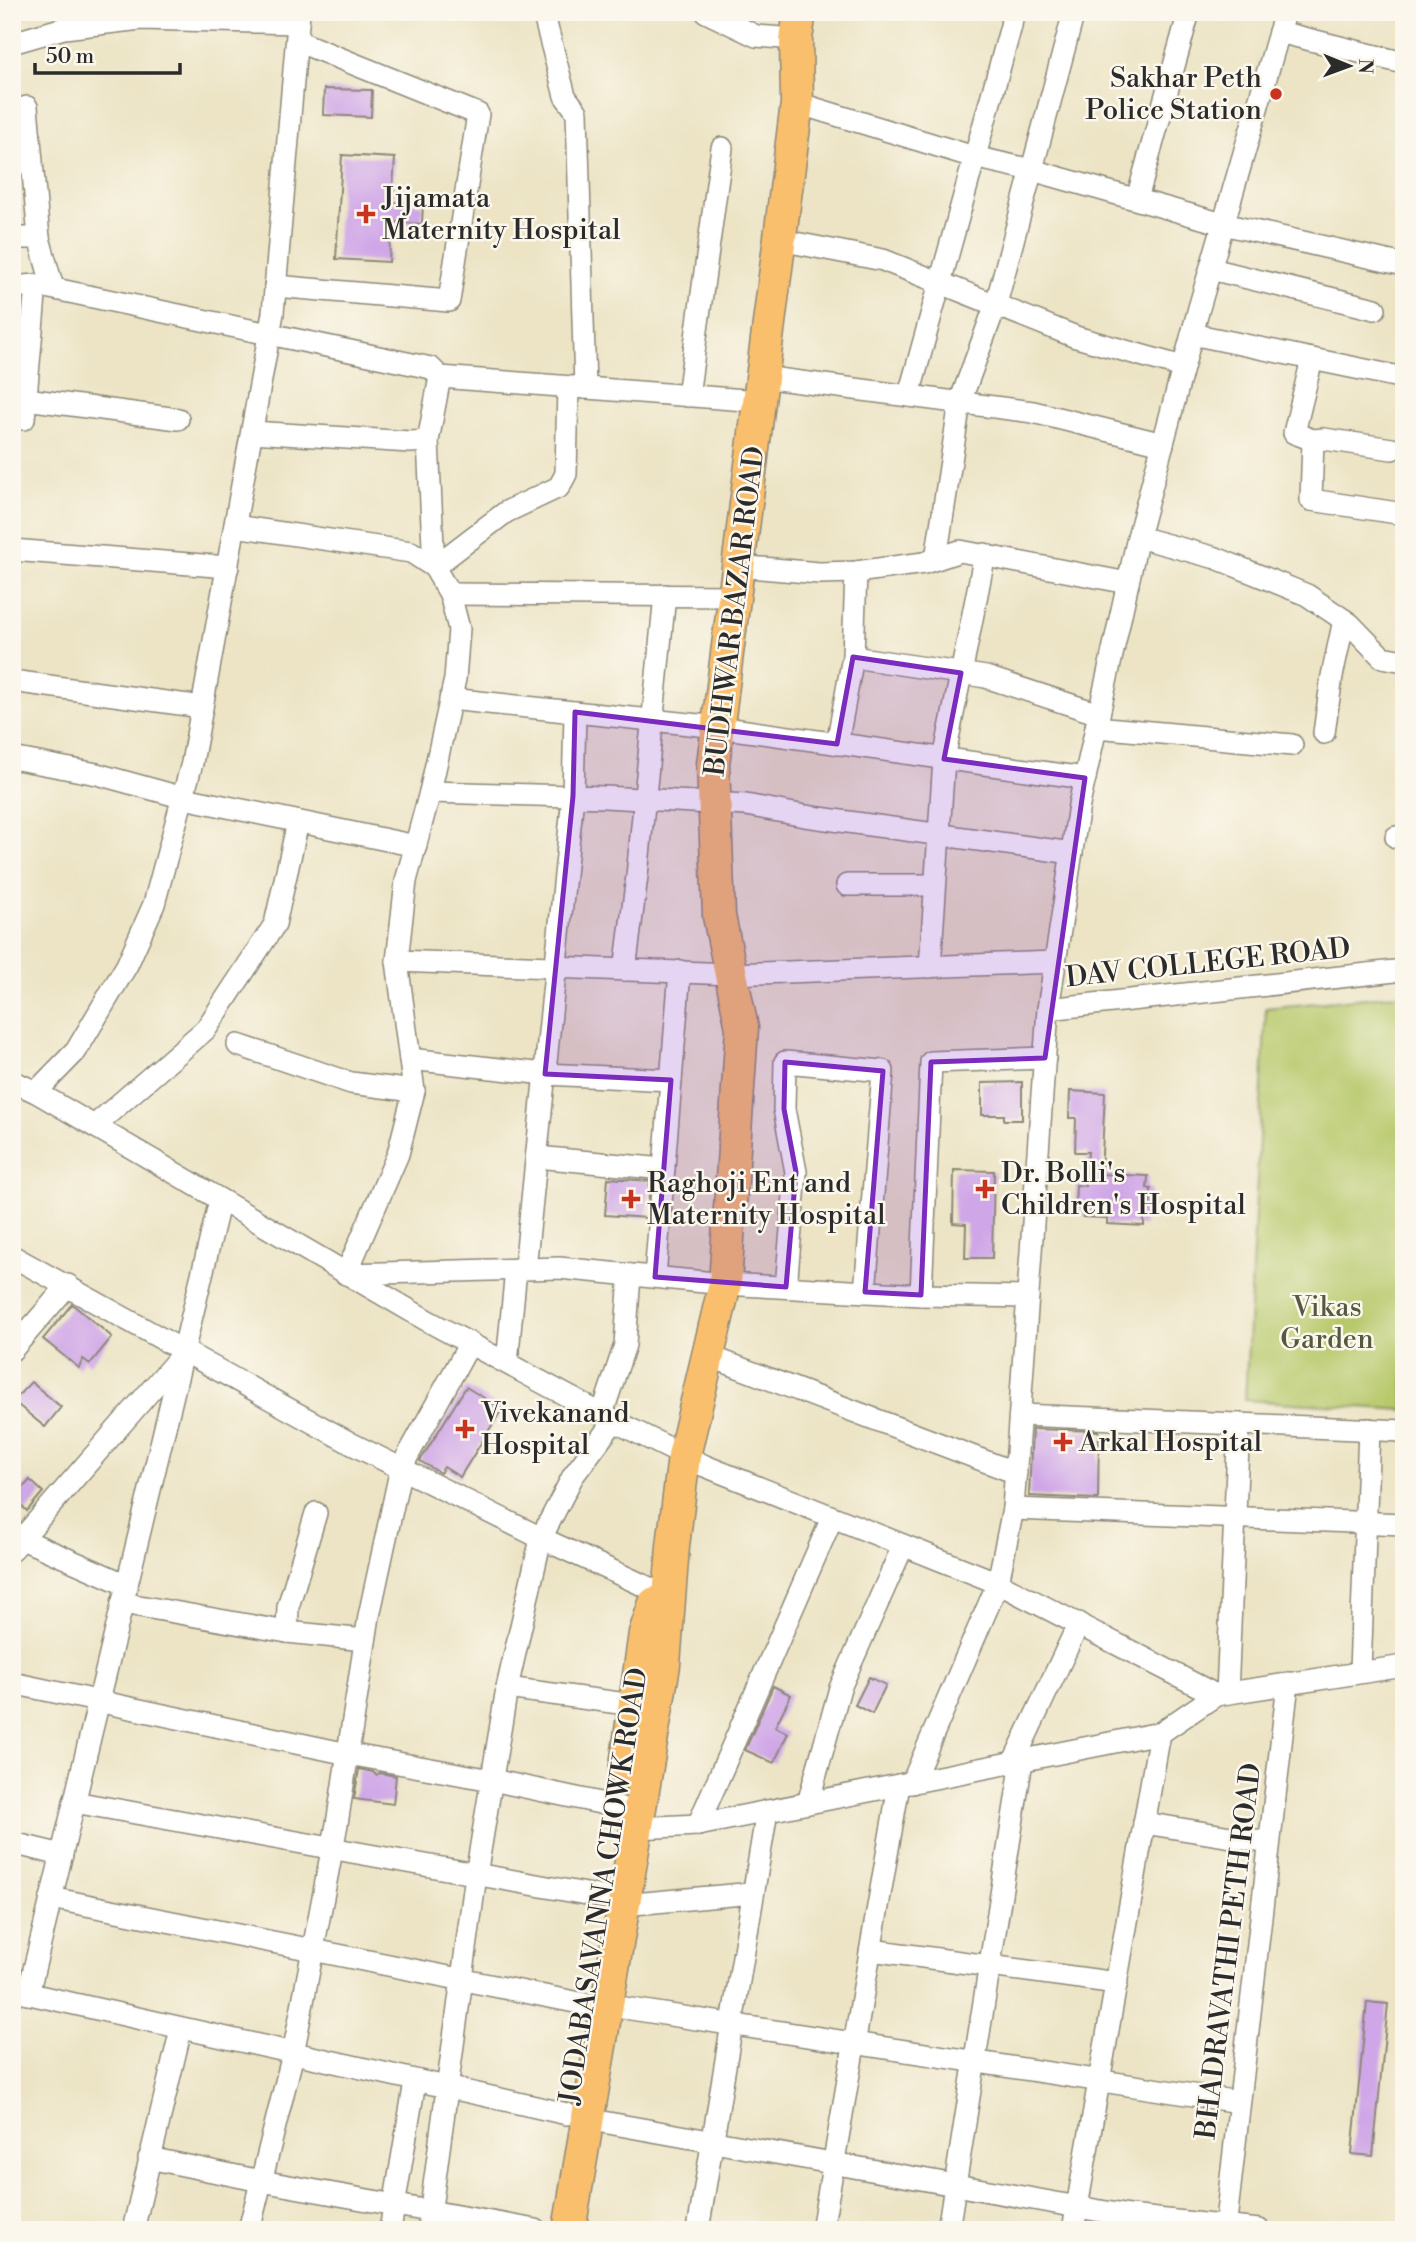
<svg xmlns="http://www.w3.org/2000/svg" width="1416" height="2242" viewBox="0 0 1416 2242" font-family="'Libre Bodoni',serif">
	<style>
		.green { fill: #b8c96c; stroke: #727a4c; stroke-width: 2 }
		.building { fill: #cfa6e7 }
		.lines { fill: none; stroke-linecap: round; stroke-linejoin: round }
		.minor-casing { stroke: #8c8878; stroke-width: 24 }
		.highway-casing { stroke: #8c8878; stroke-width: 35 }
		.minor { stroke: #fff; stroke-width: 21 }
		.highway { stroke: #f9bf6d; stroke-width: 32 }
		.marked { fill: #7b2cbf; fill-opacity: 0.2; stroke: #7b2cbf; stroke-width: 5; stroke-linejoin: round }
		.poi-dot { fill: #c8321e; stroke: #fbf7ec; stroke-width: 2.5 }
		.labels { text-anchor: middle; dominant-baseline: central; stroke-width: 5; stroke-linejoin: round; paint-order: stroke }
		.poi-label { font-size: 28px; fill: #2b2b2b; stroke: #fbf7ec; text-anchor: start }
		.street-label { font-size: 28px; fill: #2b2b2b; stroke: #fbf7ec }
		.park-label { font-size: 28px; fill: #555a3e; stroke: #fbf7ec }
	</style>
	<rect width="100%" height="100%" fill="#fbf7ec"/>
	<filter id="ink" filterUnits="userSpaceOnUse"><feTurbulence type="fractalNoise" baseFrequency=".0143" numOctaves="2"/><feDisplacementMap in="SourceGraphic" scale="14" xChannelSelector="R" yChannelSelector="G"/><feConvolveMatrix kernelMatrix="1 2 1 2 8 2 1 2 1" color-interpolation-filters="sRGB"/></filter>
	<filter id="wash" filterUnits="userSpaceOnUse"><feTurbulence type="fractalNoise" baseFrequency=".00686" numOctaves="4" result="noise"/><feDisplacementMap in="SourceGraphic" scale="28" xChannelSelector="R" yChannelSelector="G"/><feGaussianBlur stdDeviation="1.57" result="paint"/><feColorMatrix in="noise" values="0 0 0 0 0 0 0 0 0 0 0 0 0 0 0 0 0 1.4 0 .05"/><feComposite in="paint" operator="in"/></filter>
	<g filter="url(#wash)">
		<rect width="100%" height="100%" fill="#ece4c5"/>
		<polygon class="green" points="1404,994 1404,1410 1245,1400 1266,1008"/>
		<g id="blocks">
			<g class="building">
				<polygon points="324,89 372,90 371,117 323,115"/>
				<polygon points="342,155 395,158 392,202 423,204 422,224 391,222 389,262 336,259"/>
				<polygon points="1022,1082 1022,1120 1004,1120 1004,1115 982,1115 982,1083"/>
				<polygon points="1070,1091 1105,1093 1101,1174 1148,1176 1147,1188 1151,1189 1150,1210 1144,1210 1144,1226 1107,1224 1107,1218 1083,1217 1083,1208 1075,1208 1076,1185 1085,1186 1088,1152 1075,1152 1076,1118 1069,1118"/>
				<polygon points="954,1170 994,1171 992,1258 965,1258 966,1224 953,1223"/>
				<polygon points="608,1178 650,1181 647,1218 605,1215"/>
				<polygon points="72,1304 112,1337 90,1364 83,1359 79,1368 43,1339"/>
				<polygon points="31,1382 61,1407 45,1427 13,1401"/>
				<polygon points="466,1387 502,1409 460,1477 444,1467 440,1473 420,1461"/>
				<polygon points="1032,1429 1099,1431 1098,1499 1029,1496"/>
				<polygon points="30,1480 43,1492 27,1511 13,1498"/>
				<polygon points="869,1677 886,1685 872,1714 855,1705"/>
				<polygon points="773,1686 791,1695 775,1727 788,1733 774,1763 745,1750"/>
				<polygon points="359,1769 373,1772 376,1775 380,1773 396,1776 393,1804 354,1799"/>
				<polygon points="1367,2002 1388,2004 1373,2156 1352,2154"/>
			</g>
		</g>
	</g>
	<g filter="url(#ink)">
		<use href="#blocks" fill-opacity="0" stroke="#8c8878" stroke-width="2"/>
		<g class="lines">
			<defs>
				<g id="minor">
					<polyline points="543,12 565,96 577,112 585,388"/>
					<polyline points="706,12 756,36 796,39"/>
					<polyline points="1279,32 1404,63"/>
					<polyline points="12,43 64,28 141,19 298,23"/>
					<polyline points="797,103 974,157 1032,170 1223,224 1404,265"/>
					<polyline points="12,112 27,107 39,238 53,288"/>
					<polyline points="1137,199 1189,12"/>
					<polyline points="12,238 39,238"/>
					<polyline points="780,240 883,260 1076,337 1183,367"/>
					<polyline points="1211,269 1375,309"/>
					<polyline points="275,286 449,301 478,114 297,41"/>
					<polyline points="12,287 36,285"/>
					<polyline points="1192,334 1312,359"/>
					<polyline points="762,377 1033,412 1163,444"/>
					<polyline points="909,395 1011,26 1013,12"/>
					<polyline points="688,396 722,148"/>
					<polyline points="26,399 178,419"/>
					<polyline points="12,419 24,419 36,285 431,368 440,377 759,401"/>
					<polyline points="252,432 410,442 428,441 440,377"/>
					<polyline points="1313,440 1294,433 1312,359 1404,378"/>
					<polyline points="428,441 434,567 506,512 559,487 566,474 568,387"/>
					<polyline points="1392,449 1324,439 1313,440 1311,500 1404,514"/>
					<polyline points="235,526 411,552 434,567 450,594 459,629 455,679 430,792 406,881 397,961 414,1091 398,1154 346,1274 559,1268 725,1284 921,1295 1028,1297"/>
					<polyline points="1138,537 1216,558 1307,595 1350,624 1382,657 1404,661"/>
					<polyline points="12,550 228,567"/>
					<polyline points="936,559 960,402 996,304 1074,12"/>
					<polyline points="738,566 819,573 856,572 924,563 960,551 1128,583"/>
					<polyline points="450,594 734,596"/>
					<polyline points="853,657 986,677 1099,714"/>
					<polyline points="12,681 202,707"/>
					<polyline points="450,699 718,727 1085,778"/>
					<polyline points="1096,727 1292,745"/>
					<polyline points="1324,733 1332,676 1344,620"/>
					<polyline points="837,744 853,657 856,572"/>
					<polyline points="12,758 97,774 184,798 416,846"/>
					<polyline points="430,792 605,797 746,805 805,816 1072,853"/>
					<polyline points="1396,837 1404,837"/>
					<polyline points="847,885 935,885"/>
					<polyline points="397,961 731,974 1055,962"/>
					<polyline points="930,967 944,759 985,554"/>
					<polyline points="625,970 637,876 665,595"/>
					<polyline points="1048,1009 1079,805 1138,537 1199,308 1285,12"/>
					<polyline points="238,1045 351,1083 414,1091"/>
					<polyline points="410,1059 545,1074 671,1080"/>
					<polyline points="12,1081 36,1092 428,1321 614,1421 705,1466 998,1583 1216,1695"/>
					<polyline points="36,1092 76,1051 127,965 154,904 192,763 273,313 299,12"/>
					<polyline points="94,1126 206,1029 275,924 298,822"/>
					<polyline points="537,1157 664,1169"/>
					<polyline points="12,1256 352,1444 541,1538 658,1592"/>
					<polyline points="525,1269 573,796 575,712"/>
					<polyline points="655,1277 680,971"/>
					<polyline points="786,1287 796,1172 784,1109 785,1062 883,1071 865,1292"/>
					<polyline points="921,1295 931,1062 1045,1058"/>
					<polyline points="12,1350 68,1285"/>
					<polyline points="709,1356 1016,1473"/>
					<polyline points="507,1363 516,1269"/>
					<polyline points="602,1414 625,1345 630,1275"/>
					<polyline points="1020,1415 1404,1431"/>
					<polyline points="1013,1509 1404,1524"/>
					<polyline points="12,1531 22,1539 127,1585"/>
					<polyline points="12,1550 178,1359"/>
					<polyline points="122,1603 287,1632 365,1640"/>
					<polyline points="287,1632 288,1607 316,1513"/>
					<polyline points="1360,1672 1369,1429"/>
					<polyline points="12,1683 348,1754 492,1780 619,1807"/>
					<polyline points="507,1688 634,1705"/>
					<polyline points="1227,1693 1239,1424"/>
					<polyline points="1013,1763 1079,1623"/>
					<polyline points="912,1783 998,1583 1013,1509 1048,1009 1404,970"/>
					<polyline points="74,1802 603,1897"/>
					<polyline points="808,1803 840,1688 903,1546"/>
					<polyline points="1144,1823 1269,1843"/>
					<polyline points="698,1825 832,1518"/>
					<polyline points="637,1828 698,1825 1160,1733 1216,1695 1404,1666"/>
					<polyline points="12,1843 62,1855"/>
					<polyline points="51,1898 585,2004"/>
					<polyline points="623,1905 753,1893"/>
					<polyline points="871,1950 1117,1983"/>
					<polyline points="12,1990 567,2114"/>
					<polyline points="28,1994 220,1200"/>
					<polyline points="605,2005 1239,2102"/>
					<polyline points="586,2119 1078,2207 1129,2216 1259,2230"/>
					<polyline points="149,2158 261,2181 536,2230"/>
					<polyline points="133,2230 181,2029"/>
					<polyline points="249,2230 293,2054 337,1824 369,1616 401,1468 470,1343"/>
					<polyline points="390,2230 415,2082"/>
					<polyline points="428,2230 476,1875 507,1688 541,1538 573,1476 614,1421"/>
					<polyline points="698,2230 767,1811"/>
					<polyline points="822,2230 899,1785"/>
					<polyline points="948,2230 1022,1761"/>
					<polyline points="1073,2230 1160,1733"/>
					<polyline points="1225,2230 1288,1683"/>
				</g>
				<g id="highway">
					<polyline points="625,1772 645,1633 655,1603"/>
					<polyline points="569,2230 664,1665 673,1546 684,1456 725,1284 742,1028 719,916 713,764 797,103 796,39 800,12"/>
				</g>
			</defs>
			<use href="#minor" class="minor-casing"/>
			<use href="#highway" class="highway-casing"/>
			<use href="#minor" class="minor"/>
			<use href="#highway" class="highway"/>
		</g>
	</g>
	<path class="marked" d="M853 657 961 673 944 759 1085 778 1045 1058 931 1062 921 1295 865 1292 883 1071 785 1062 784 1109 796 1172 786 1287 655 1277 671 1080 545 1074 573 796 575 712 837 744Z"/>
	<g class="poi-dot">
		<circle cx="1276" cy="94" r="7"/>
		<path d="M362.5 203.5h7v7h7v7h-7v7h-7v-7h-7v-7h7z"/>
		<path d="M981.5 1178.5h7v7h7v7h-7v7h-7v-7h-7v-7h7z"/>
		<path d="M627.5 1188.5h7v7h7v7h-7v7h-7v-7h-7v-7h7z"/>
		<path d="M461.5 1418.5h7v7h7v7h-7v7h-7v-7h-7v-7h7z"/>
		<path d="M1059.5 1431.5h7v7h7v7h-7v7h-7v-7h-7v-7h7z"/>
	</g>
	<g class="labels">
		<g class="poi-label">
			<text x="1262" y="78" text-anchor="end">Sakhar Peth<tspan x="1262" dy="32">Police Station</tspan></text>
			<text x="382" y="198">Jijamata<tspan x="382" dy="32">Maternity Hospital</tspan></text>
			<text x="1001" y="1173">Dr. Bolli's<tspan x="1001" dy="32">Children's Hospital</tspan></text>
			<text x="647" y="1183">Raghoji Ent and<tspan x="647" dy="32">Maternity Hospital</tspan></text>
			<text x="481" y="1413">Vivekanand<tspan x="481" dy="32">Hospital</tspan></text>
			<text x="1079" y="1442">Arkal Hospital</text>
		</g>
		<g class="street-label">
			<text transform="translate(735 611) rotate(-83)">BUDHWAR BAZAR ROAD</text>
			<text transform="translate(1208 963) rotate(-6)">DAV COLLEGE ROAD</text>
			<text transform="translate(604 1886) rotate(-81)">JODABASAVANNA CHOWK ROAD</text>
			<text transform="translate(1229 1951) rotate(-83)">BHADRAVATHI PETH ROAD</text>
		</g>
		<g class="park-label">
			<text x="1327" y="1307">Vikas<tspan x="1327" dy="32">Garden</tspan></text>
		</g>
	</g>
	<rect width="1416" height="2242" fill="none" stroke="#fbf7ec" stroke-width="42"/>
	<g transform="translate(1349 66) rotate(91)" stroke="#fbf7ec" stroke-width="5" paint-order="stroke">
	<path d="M0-5L12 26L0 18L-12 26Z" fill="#2b2b2b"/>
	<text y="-10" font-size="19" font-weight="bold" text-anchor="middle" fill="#2b2b2b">N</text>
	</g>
	<path d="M35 63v10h145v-10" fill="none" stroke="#2b2b2b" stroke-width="3.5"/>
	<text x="46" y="63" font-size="21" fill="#2b2b2b" stroke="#fbf7ec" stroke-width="5" paint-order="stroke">50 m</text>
</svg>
